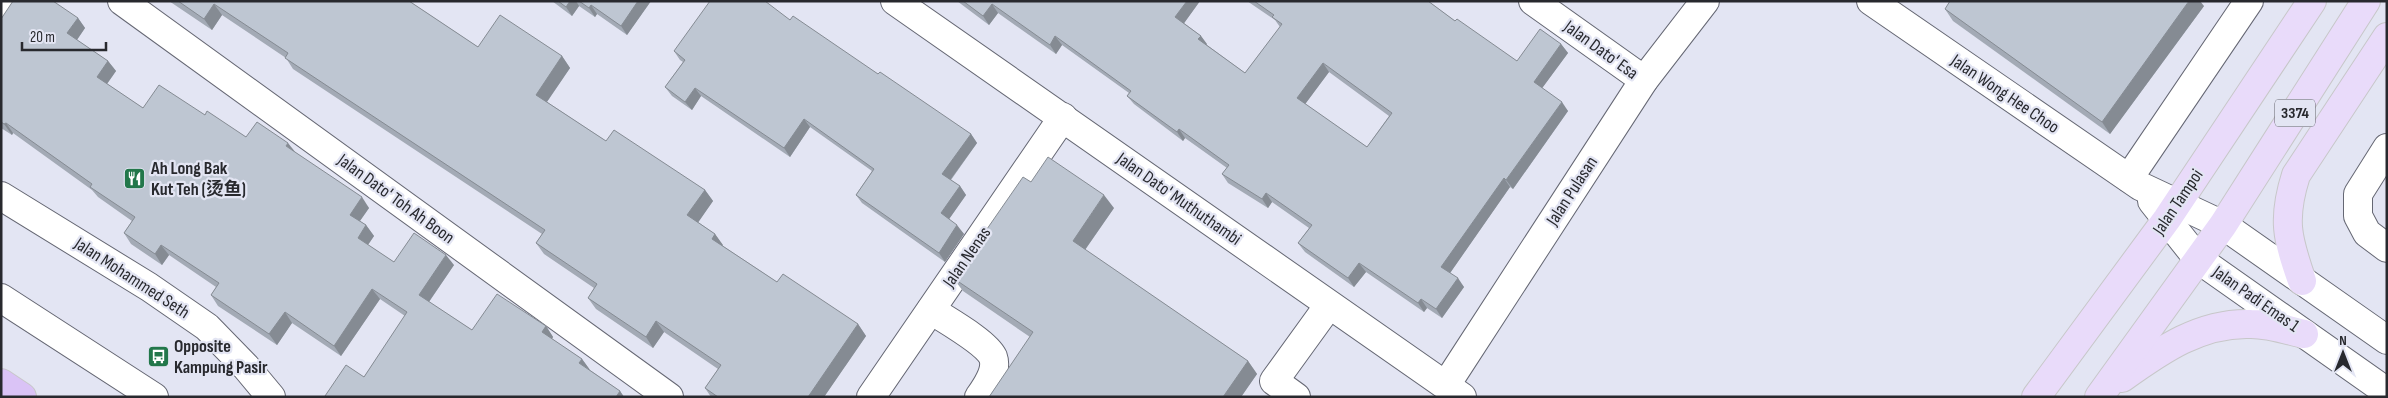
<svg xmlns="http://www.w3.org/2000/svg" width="2388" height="398" viewBox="0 0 2388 398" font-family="'Sofia Sans Condensed','Noto Sans SC',sans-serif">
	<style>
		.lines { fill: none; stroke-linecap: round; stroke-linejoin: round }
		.minor-casing { stroke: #656773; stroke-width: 30 }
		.major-casing { stroke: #c7c7c9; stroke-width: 30 }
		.highway-casing { stroke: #c7c7c9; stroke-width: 30 }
		.minor { stroke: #fff; stroke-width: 28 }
		.major { stroke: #e9dbfa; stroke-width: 28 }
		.highway { stroke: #dac3f6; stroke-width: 28 }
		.wall { fill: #a3aab5; fill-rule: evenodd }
		.shaded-wall { fill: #858b93 }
		.building { fill: #bec6d2; stroke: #858b93; fill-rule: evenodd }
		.labels { text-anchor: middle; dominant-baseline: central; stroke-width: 4.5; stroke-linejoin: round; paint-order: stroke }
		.shield { fill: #e3e5f3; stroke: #606169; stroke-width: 1 }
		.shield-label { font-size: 16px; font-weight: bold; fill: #28292e }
		.street-label { font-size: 18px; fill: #28292e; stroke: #e3e5f3 }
		.poi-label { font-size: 18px; font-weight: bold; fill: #28292e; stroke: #e3e5f3; text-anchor: start }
	</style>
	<rect width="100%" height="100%" fill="#e3e5f3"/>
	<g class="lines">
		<defs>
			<g id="minor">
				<polyline points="122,1 669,397"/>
				<polyline points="895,1 1462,397"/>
				<polyline points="1533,1 1644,80"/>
				<polyline points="1871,1 2140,186 2223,225 2387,340"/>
				<polyline points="1,12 9,1"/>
				<polyline points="2387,148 2358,194 2358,216 2367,233 2387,248"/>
				<polyline points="2129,178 2249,1"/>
				<polyline points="1,196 149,287 207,327 246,367 271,397"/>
				<polyline points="2152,201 2198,259 2387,392"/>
				<polyline points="1,298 154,397"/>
				<path d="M931 310C946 320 986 342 993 357 998 371 986 387 979 397"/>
				<polyline points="1446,385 1644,80 1705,1"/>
				<polyline points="871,397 1063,117"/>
				<polyline points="1296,397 1274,381 1329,305"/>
			</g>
			<g id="major">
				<path d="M2302 281C2287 238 2282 219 2296 175L2387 37"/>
				<path d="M2122 378C2161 350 2201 322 2251 324 2269 324 2287 330 2304 334"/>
				<polyline points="2036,397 2167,219 2312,1"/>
				<polyline points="2099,397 2223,225 2366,1"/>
			</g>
			<polyline id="highway" points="1,383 22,397"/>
		</defs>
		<use href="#minor" class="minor-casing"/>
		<use href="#major" class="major-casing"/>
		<use href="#highway" class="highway-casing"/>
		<use href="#minor" class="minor"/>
		<use href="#major" class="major"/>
		<use href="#highway" class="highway"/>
	</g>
	<g class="wall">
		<polygon points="169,1 409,1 478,47 562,56 570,68 547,102 606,141 705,190 713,201 698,222 715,234 723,246 777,282 858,324 866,336 824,397 711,397 705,388 718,369 664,332 653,348 596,309 588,298 594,288 544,254 536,243 542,234 293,69 286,58 222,15 212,30"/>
		<polygon points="552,1 651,1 627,35 597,14 595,17 579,6 572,16"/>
		<path d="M957 1H1200L1184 23 1201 36 1207 45 1245 73 1280 27 1275 20 1247 1H1428L1455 21 1517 61 1561 44 1568 53 1542 88 1568 111 1513 189 1510 187 1450 273 1464 287 1442 318 1427 308 1424 312 1366 272 1354 287 1305 252 1298 243 1309 228 1272 202 1268 208 1228 183 1222 174 1227 168 1185 138 1183 141 1134 104 1127 96 1129 93 1062 45 1056 54 998 13 989 25ZM1329 72 1389 116 1367 147 1305 104Z"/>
		<polygon points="2204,6 2110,134 1953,21 1945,9"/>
		<polygon points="78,18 85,28 77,40 108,61 116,71 107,84 143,108 205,115 246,137 295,152 369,208 360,221 366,225 374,236 368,245 394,262 454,265 429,302 472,330 546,326 553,337 552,339 582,359 590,370 620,391 624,397 326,397 325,396 364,377 405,316 380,299 341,356 292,323 277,345 218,306 211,295 216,287 169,255 162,265 131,244 124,233 132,221 98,197 92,190 13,133 12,135 1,128 1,19"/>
		<polygon points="790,20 878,74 971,134 977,143 951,180 960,186 966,195 949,219 964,234 945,262 862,203 856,195 872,171 810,127 790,157 701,96 692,110 672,96 665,87 683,62 680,60 674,51"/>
		<polygon points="1114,208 1085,250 1248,361 1257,374 1241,397 989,397 1030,337 963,291 953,278"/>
	</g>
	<g class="shaded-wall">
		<polygon points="570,1 576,1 579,6 572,16 566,7"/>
		<polygon points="638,1 651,1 627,35 621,26"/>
		<polygon points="1187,1 1200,1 1182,26 1175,17"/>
		<polygon points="2189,1 2200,1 2204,6 2110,134 2102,122"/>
		<polygon points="214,4 222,15 212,30 204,19"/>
		<polygon points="992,4 998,13 989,25 983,16"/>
		<polygon points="591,5 597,14 595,17 589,8"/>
		<polygon points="78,18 85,28 74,44 67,33"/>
		<polygon points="1055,36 1062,45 1056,54 1050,45"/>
		<polygon points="1201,36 1207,44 1205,47 1198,39"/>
		<polygon points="1561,44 1568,53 1540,91 1534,82"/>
		<polygon points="562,56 570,68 544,106 536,95"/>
		<polygon points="108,61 116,71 104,88 97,77"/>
		<polygon points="1323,63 1329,72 1303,107 1297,98"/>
		<polygon points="695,88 701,96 692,110 685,102"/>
		<polygon points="1562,102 1568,111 1513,189 1506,180"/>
		<polygon points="804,119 810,127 790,157 784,148"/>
		<polygon points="6,123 13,133 12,135 4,124"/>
		<polygon points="1179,129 1185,138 1183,141 1177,132"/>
		<polygon points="971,134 977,143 948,183 942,174"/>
		<polygon points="288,143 296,153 286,146"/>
		<polygon points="1504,178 1510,187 1448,276 1441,267"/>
		<polygon points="960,186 966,195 947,222 941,213"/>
		<polygon points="705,190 713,201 695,227 687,215"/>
		<polygon points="1266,193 1272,202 1268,208 1262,199"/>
		<polygon points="1104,195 1114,208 1082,254 1073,241"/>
		<polygon points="362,197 369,208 357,225 350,215"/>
		<polygon points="366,225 374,236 365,249 358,238"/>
		<polygon points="957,225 964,234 945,262 939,253"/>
		<polygon points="715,234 723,245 720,250 712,239"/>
		<polygon points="161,245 169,255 162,265 155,254"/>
		<polygon points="446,255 454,265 426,306 419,295"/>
		<polygon points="1359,263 1366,272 1354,287 1348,278"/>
		<polygon points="1458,278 1464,287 1442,318 1436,309"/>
		<polygon points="372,289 380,299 341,356 334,346"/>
		<polygon points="1421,299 1427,308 1424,312 1418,303"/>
		<polygon points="285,312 292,323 277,345 269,334"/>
		<polygon points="656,321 664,332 653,348 646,337"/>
		<polygon points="858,324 866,336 824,397 808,397"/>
		<polygon points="546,326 553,337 549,343 542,332"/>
		<polygon points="582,359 590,370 579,363"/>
		<polygon points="1248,361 1257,374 1241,397 1223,397"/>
		<polygon points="620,391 624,397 616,397"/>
	</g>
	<g class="building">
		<polygon points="13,1 53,1 78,18 67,33 108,61 97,77 143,108 159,85 205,115 207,111 246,137 257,122 288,143 286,146 362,197 350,215 366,225 358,238 394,262 414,233 446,255 419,295 472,330 497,294 546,326 542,332 582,359 579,363 620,391 616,397 327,397 325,396 346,365 364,377 407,312 372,289 334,346 285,312 269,334 211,295 219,283 161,245 155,254 124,233 135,217 90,187 92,184 6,123 4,124 1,122 1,19"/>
		<polygon points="178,1 409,1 478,47 500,15 562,56 536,95 606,141 614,130 705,190 687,215 715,234 712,239 777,282 783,274 858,324 808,397 718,397 705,388 721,365 656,321 646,337 588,298 597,284 536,243 545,230 285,58 288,53 214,4 204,19"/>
		<polygon points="558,1 570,1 566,7"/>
		<polygon points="579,1 638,1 621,26 591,5 589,8"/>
		<polygon points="710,1 765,1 790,20 793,16 878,74 880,72 971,134 942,174 960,186 941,213 957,225 939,253 856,195 874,169 804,119 784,148 695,88 685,102 665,87 685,60 674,51"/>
		<path d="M963 1H1187L1175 17 1201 36 1198 39 1245 73 1282 24 1272 17 1274 15 1254 1H1428L1455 21 1457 19 1517 61 1540 29 1561 44 1534 82 1562 102 1506 180 1504 178 1441 267 1458 278 1436 309 1421 299 1418 303 1359 263 1348 278 1298 243 1312 225 1266 193 1262 199 1222 174 1229 165 1179 129 1177 132 1127 96 1131 91 1055 36 1050 45 992 4 983 16ZM1323 63 1392 113 1367 147 1297 98Z"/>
		<polygon points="1950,1 2189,1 2102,122 1945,9"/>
		<polygon points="1048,157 1104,195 1073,241 1248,361 1223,397 989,397 1033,332 953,278 1023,177 1031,182"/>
	</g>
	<defs>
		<symbol id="restaurant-square" viewBox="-11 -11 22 22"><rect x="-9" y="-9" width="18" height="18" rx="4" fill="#22774a" stroke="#e3e5f3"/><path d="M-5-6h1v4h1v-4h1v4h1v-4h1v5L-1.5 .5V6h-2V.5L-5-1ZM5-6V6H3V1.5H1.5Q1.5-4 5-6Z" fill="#fff"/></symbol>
		<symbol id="bus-square" viewBox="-11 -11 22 22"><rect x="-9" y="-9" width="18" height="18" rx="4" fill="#22774a" stroke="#e3e5f3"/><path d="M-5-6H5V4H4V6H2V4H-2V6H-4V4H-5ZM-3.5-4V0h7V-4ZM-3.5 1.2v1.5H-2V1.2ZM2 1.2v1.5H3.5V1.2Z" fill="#fff"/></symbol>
	</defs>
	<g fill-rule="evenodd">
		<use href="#restaurant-square" x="122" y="166" width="25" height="25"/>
		<use href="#bus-square" x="146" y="344" width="25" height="25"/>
	</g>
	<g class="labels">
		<rect class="shield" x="2275" y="99.5" width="40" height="27" rx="4"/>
		<g class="shield-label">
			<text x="2295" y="113">3374</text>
		</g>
		<g class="street-label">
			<text transform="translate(1601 50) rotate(36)">Jalan Dato' Esa</text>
			<text transform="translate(2005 94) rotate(34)">Jalan Wong Hee Choo</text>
			<text transform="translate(1572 191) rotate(-57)">Jalan Pulasan</text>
			<text transform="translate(396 199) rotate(36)">Jalan Dato' Toh Ah Boon</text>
			<text transform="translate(1179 199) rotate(35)">Jalan Dato' Muthuthambi</text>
			<text transform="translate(2178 202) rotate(-56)">Jalan Tampoi</text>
			<text transform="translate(967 257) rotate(-55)">Jalan Nenas</text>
			<text transform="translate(132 278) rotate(33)">Jalan Mohammed Seth</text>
			<text transform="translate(2256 299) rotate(35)">Jalan Padi Emas 1</text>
		</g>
		<g class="poi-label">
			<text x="151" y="168">Ah Long Bak<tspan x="151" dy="21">Kut Teh (烫鱼)</tspan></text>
			<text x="174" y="346">Opposite<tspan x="174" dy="21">Kampung Pasir</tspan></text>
		</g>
	</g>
	<rect width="2388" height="398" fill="none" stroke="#28292e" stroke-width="5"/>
	<g transform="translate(2343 353)" stroke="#e3e5f3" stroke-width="4" paint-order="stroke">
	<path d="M0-4L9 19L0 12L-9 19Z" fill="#28292e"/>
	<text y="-8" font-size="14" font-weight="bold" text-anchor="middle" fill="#28292e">N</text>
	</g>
	<path d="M22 42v8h84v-8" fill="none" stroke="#28292e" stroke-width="2.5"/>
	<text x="30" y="42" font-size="15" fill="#28292e" stroke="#e3e5f3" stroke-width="4" paint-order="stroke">20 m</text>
</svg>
